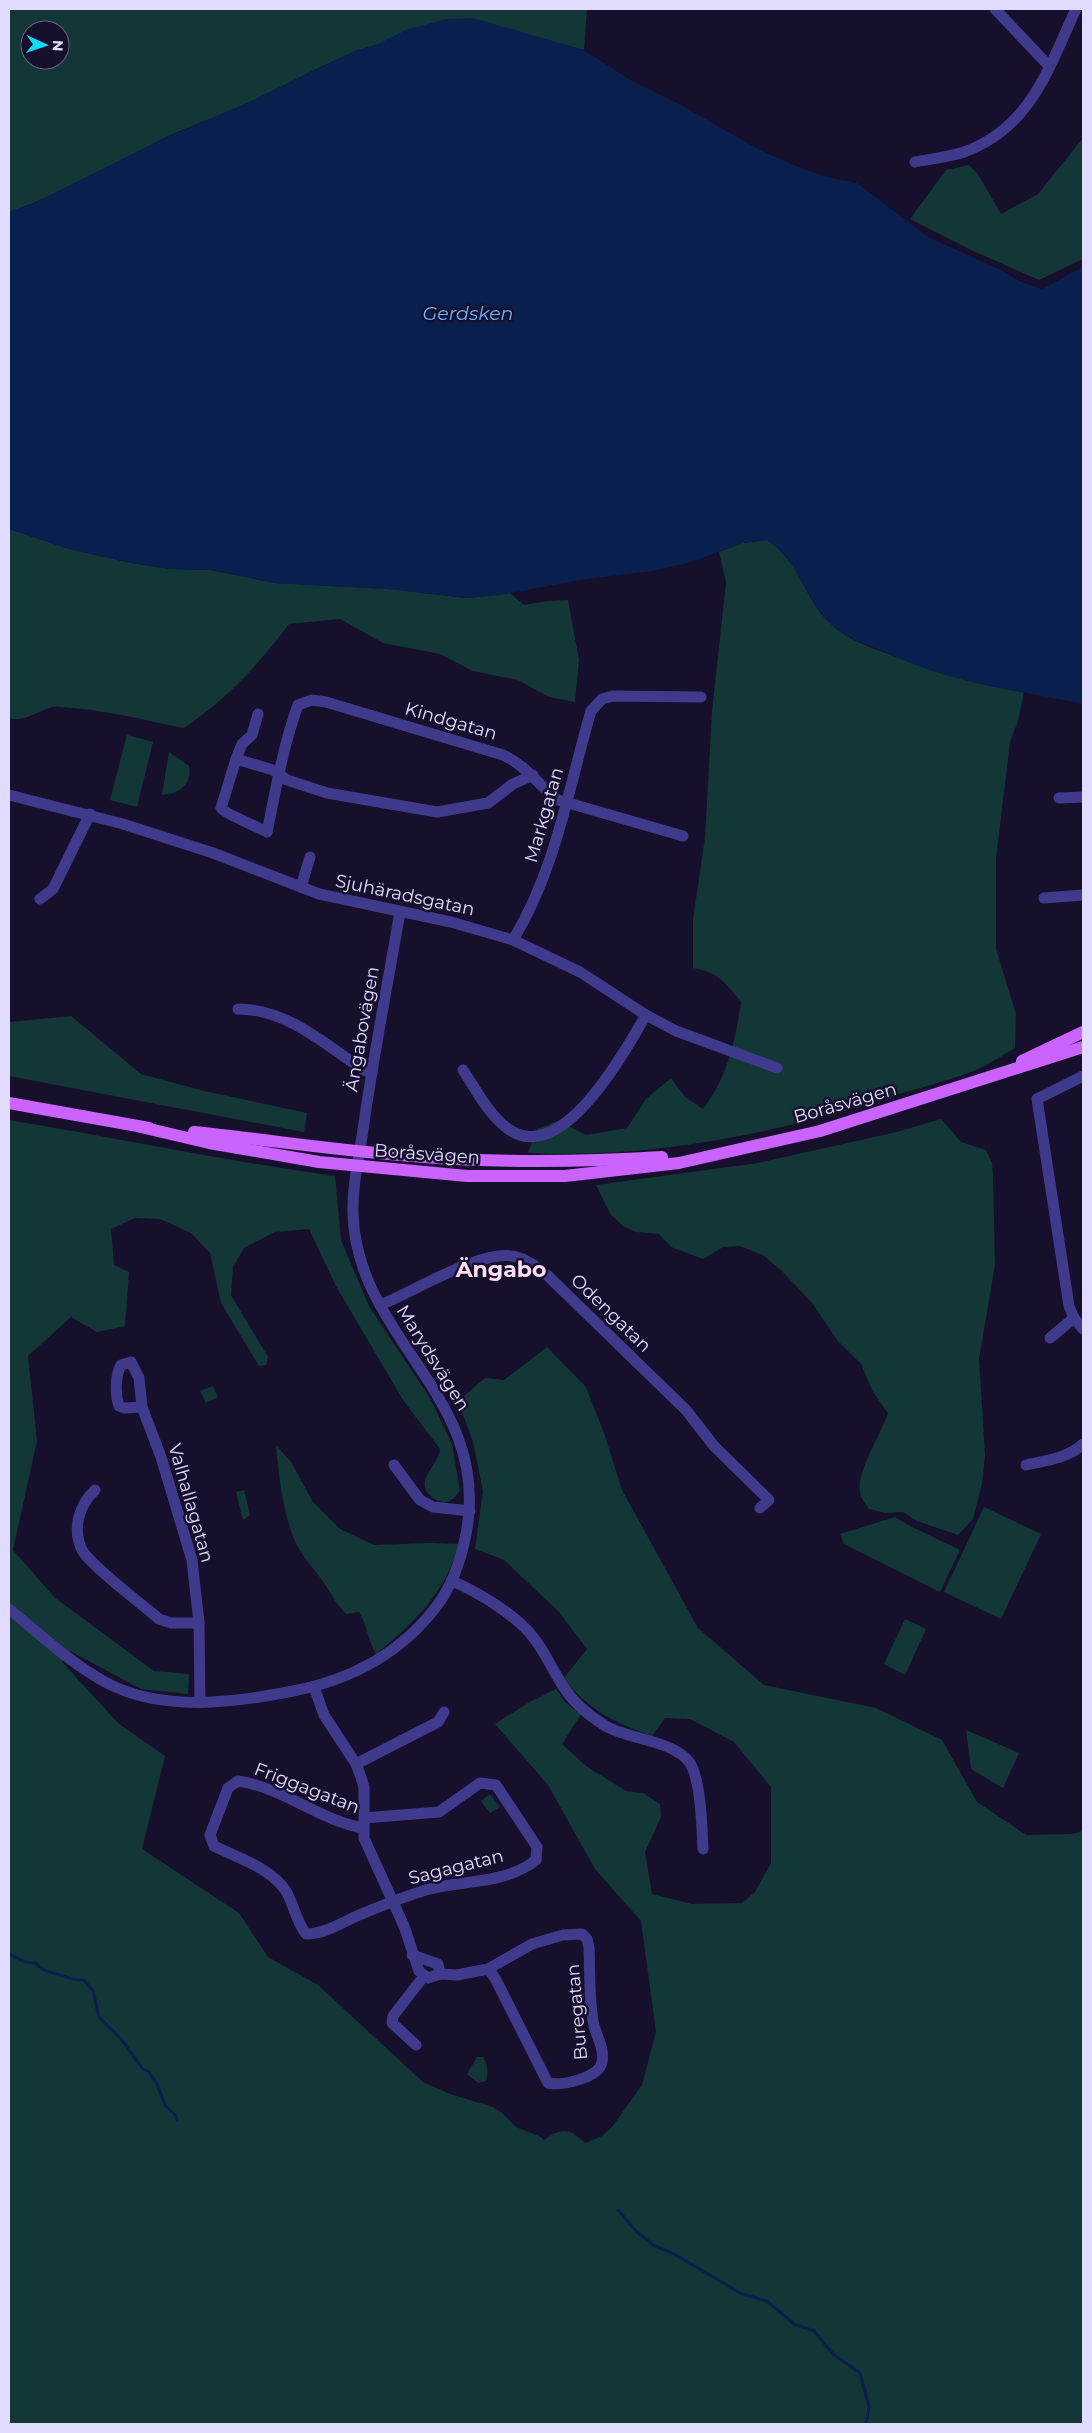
<svg xmlns="http://www.w3.org/2000/svg" width="1092" height="2433" viewBox="0 0 1092 2433" font-family="Montserrat,sans-serif">
	<style>
		.green { fill: #133737; fill-rule: evenodd }
		.water { fill: #091f4d }
		.lines { fill: none; stroke-linecap: round; stroke-linejoin: round }
		.stream { stroke: #091f4d; stroke-width: 3 }
		.minor { stroke: #403a8d; stroke-width: 11 }
		.major { stroke: #ca63ff; stroke-width: 12 }
		.labels { text-anchor: middle; dominant-baseline: central; stroke-width: 5; stroke-linejoin: round; paint-order: stroke }
		.street-label { font-size: 18px; fill: #e1dcff; stroke: #16102d }
		.water-label { font-size: 19px; font-style: italic; fill: #6ab5ff; stroke: #16102d }
		.district-label { font-size: 22px; font-weight: bold; fill: #ffdef2; stroke: #16102d }
	</style>
	<rect width="100%" height="100%" fill="#16102d"/>
	<g class="green">
		<path d="M9 9H587L584 50 546 40 378 44C332 58 293 82 250 102 223 115 194 124 166 137 114 163 64 193 9 212ZM30 30H60V60H30Z"/>
		<polygon points="1083,138 1083,259 1039,280 971,250 910,219 946,170 969,165 978,174 1001,214 1038,194"/>
		<path d="M9 529 69 549 131 563 171 569 211 570 274 583 389 589 466 598 510 593 524 605 547 601 568 600 579 660 575 702 549 697 518 680 473 671 440 654 383 643 340 619 289 624C260 663 225 701 184 728 143 720 102 709 60 707 42 705 28 724 9 718Z"/>
		<path d="M767 540C802 563 803 599 831 624 848 640 867 646 888 654 935 672 975 683 1024 692L1018 721 1010 742 996 859V949L1016 1014 1015 1048C1003 1055 989 1064 976 1070 950 1080 923 1087 896 1095 779 1133 652 1159 528 1153L537 1129 558 1121 586 1135 627 1128 646 1099 671 1078 685 1097 703 1109C728 1077 735 1041 741 1002 726 983 718 972 693 968V919L705 838 712 712 726 582 719 552 743 543Z"/>
		<polygon points="127,735 153,742 137,807 110,800"/>
		<path d="M169 752 189 766C192 785 180 793 162 795Z"/>
		<polygon points="71,1016 141,1074 204,1091 307,1113 304,1132 9,1076 9,1022"/>
		<path d="M941 1119 961 1142 986 1150 992 1163 993 1176 995 1265 979 1359 985 1455 982 1484 973 1519 958 1535 917 1521 903 1512 885 1513 869 1509C867 1505 862 1500 861 1496 853 1475 882 1434 888 1413L873 1392 861 1364 837 1340 813 1304 782 1271 763 1255 740 1246 723 1247 703 1259 671 1247 659 1234 636 1232 623 1226 611 1215 596 1185 758 1163 897 1132Z"/>
		<path d="M9 1120C118 1138 225 1161 335 1176L341 1240 369 1306 430 1398 452 1444 460 1491C455 1497 452 1502 444 1502 438 1501 433 1499 430 1495 414 1481 439 1465 440 1449L403 1400 336 1286 309 1229 275 1232 244 1248 233 1267 231 1295 268 1357 266 1365 259 1366 221 1303 210 1253 191 1233 160 1219 135 1218 111 1229 114 1265 129 1272 125 1326 97 1332 71 1317 28 1356 37 1441 13 1550 55 1598 154 1671 189 1674 188 1694 141 1689 70 1651 62 1662 119 1724 165 1756 142 1849 239 1913 268 1957 318 1985 423 2082 450 2094 493 2107 502 2113 516 2127 541 2137 544 2140C563 2127 569 2128 585 2143L602 2136 612 2127 642 2085 656 2032 641 1921 595 1869 548 1785 495 1724 528 1703 556 1689 566 1703 581 1714 562 1744 586 1766 626 1791 643 1793 660 1804 661 1817 645 1852 652 1894 692 1904 742 1903 755 1892 771 1863V1787L734 1742 690 1719 665 1718 652 1736C617 1724 586 1709 564 1678L587 1649 559 1612 504 1560 475 1549 483 1491 473 1442 458 1401 485 1378 504 1380 547 1347 586 1387 604 1433 622 1490 698 1628 764 1685 876 1708 942 1740 977 1802 1026 1835 1072 1834 1083 1831V2424H9Z"/>
		<polygon points="213,1386 218,1397 206,1403 200,1391"/>
		<path d="M276 1445 291 1462 313 1502 340 1529 374 1545 431 1543 459 1544C447 1591 413 1624 376 1654 368 1640 367 1625 359 1612L346 1614C336 1604 330 1591 322 1580 315 1570 307 1562 301 1552 285 1529 278 1473 276 1445Z"/>
		<polygon points="244,1490 250,1515 243,1520 236,1492"/>
		<polygon points="984,1507 1041,1534 1001,1619 944,1592"/>
		<polygon points="895,1517 908,1525 960,1550 940,1592 844,1544 840,1534"/>
		<polygon points="905,1619 926,1629 905,1675 884,1664"/>
		<polygon points="966,1730 1019,1753 1003,1788 971,1769"/>
		<polygon points="490,1794 500,1807 490,1813 481,1801"/>
		<path d="M477 2057H483C488 2064 488 2072 486 2081L478 2083 467 2074Z"/>
	</g>
	<path class="water" d="M473 18 584 50 632 81 677 103 760 150 798 167 827 177 857 183 928 237 1003 271 1021 282 1042 289 1083 267V704C1042 695 1000 690 960 679 933 672 909 663 884 652 865 644 846 639 831 624 804 598 800 562 767 540L743 543 688 563 652 571 586 579 500 595 466 598 389 589 274 583 211 570 171 569 131 563 69 549 9 529V212L34 203 165 138 249 102 354 51 378 44 408 29 447 19Z"/>
	<g class="lines">
		<g class="stream">
			<polyline points="9,1954 25,1962 35,1963 44,1970 72,1979 84,1980 93,1991 99,2017 120,2038 143,2069 149,2072 157,2084 165,2105 175,2115 177,2120"/>
			<polyline points="618,2210 636,2231 653,2245 674,2254 742,2294 767,2301 794,2324 814,2331 833,2354 860,2373 869,2407 866,2424"/>
		</g>
		<g class="minor">
			<polyline points="995,9 1049,66"/>
			<path d="M915 162C931 159 949 157 964 152 1031 128 1049 67 1076 9"/>
			<polyline points="236,759 242,744 252,735 258,714"/>
			<path d="M533 775 513 784 488 803 437 812 327 793 287 780 273 770 236 759 221 808C224 813 258 827 267 832 276 789 283 746 298 705L312 700 326 702 503 755C527 766 538 785 558 800L683 836"/>
			<polyline points="9,795 123,824 213,853 319,894 451,922 513,940 580,972 646,1015 676,1031 777,1068"/>
			<polyline points="1059,798 1083,797"/>
			<polyline points="301,887 310,857"/>
			<polyline points="1044,898 1083,895"/>
			<polyline points="40,899 53,889 90,814"/>
			<path d="M513 940C556 869 568 790 591 711L602 699 613 696 701 697"/>
			<path d="M238 1009C288 1009 325 1045 364 1070L372 1073"/>
			<path d="M463 1070C475 1088 488 1114 507 1128 561 1169 625 1051 646 1015"/>
			<polyline points="1083,1076 1037,1099 1069,1306 1074,1318 1083,1329"/>
			<path d="M380 1305C414 1292 483 1247 517 1257 529 1260 538 1268 547 1275L686 1410 714 1446 769 1500 760 1508"/>
			<polyline points="1050,1338 1074,1318"/>
			<path d="M142 1407 124 1408 119 1406C115 1395 115 1376 121 1365L131 1362 139 1378 142 1407 161 1457 192 1560 199 1623 200 1702"/>
			<polyline points="394,1465 420,1500 433,1507 470,1511"/>
			<path d="M1026 1465C1044 1461 1069 1458 1083 1444"/>
			<path d="M95 1490C79 1505 72 1529 82 1550 90 1565 143 1605 159 1619L171 1623H199"/>
			<path d="M452 1581C478 1592 516 1615 533 1637 546 1653 553 1672 565 1689 574 1703 590 1716 604 1725 628 1740 674 1740 690 1763 701 1781 702 1828 703 1849"/>
			<path d="M9 1609C40 1634 71 1664 107 1683 162 1712 234 1703 293 1691 350 1680 400 1654 436 1607 453 1585 461 1560 466 1534 493 1397 357 1340 353 1214 352 1184 360 1153 364 1123 374 1053 388 982 400 912"/>
			<path d="M314 1687 324 1715 356 1764 361 1777 364 1788V1838L404 1926 419 1971 428 1978 440 1974 457 1975 488 1969 532 1944 563 1935 582 1934 587 1939 589 1948C590 1972 589 1997 593 2021 595 2034 605 2048 602 2062 599 2078 562 2086 548 2083L495 1978 488 1969"/>
			<polyline points="356,1764 438,1722 444,1712"/>
			<path d="M363 1828C319 1820 282 1787 238 1781L228 1788 210 1835 214 1846C238 1858 271 1868 286 1891 294 1905 296 1921 306 1934 325 1934 341 1923 359 1915 381 1906 407 1895 430 1889 465 1880 506 1884 536 1860L537 1847 496 1785 480 1783 439 1812 364 1818"/>
			<polyline points="412,1955 438,1964 440,1974"/>
			<polyline points="416,2045 392,2023 393,2016 424,1976"/>
		</g>
		<g class="major">
			<polyline points="1022,1061 1083,1032"/>
			<polyline points="9,1103 149,1128"/>
			<polyline points="141,1127 209,1143 319,1162 467,1176 565,1176 679,1163 820,1131 1083,1047"/>
			<path d="M194 1132C271 1140 347 1152 424 1157 504 1163 582 1162 662 1157"/>
		</g>
	</g>
	<g class="labels">
		<g class="street-label">
			<text transform="translate(451 721) rotate(16)">Kindgatan</text>
			<text transform="translate(544 815) rotate(-74)">Markgatan</text>
			<text transform="translate(405 895) rotate(12)">Sjuhäradsgatan</text>
			<text transform="translate(362 1029) rotate(-80)">Ängabovägen</text>
			<text transform="translate(845 1103) rotate(-16)">Boråsvägen</text>
			<text transform="translate(427 1154) rotate(4)">Boråsvägen</text>
			<text transform="translate(611 1313) rotate(44)">Odengatan</text>
			<text transform="translate(433 1358) rotate(58)">Marydsvägen</text>
			<text transform="translate(191 1503) rotate(74)">Valhallagatan</text>
			<text transform="translate(307 1788) rotate(21)">Friggagatan</text>
			<text transform="translate(456 1867) rotate(-14)">Sagagatan</text>
			<text transform="translate(577 2012) rotate(-95)">Buregatan</text>
		</g>
		<g class="water-label">
			<text x="468" y="313">Gerdsken</text>
		</g>
		<g class="district-label">
			<text x="501" y="1269">Ängabo</text>
		</g>
	</g>
	<rect width="1092" height="2433" fill="none" stroke="#e1dcff" stroke-width="20"/>
	<g transform="translate(45 45) rotate(93)"><circle r="24" fill="#16102d" stroke="#676281"/>
	<path d="M0-4L9 19L0 12L-9 19Z" fill="#08ddff"/>
	<text y="-8" font-size="14" font-weight="bold" text-anchor="middle" fill="#e1dcff">N</text>
	</g>
</svg>
